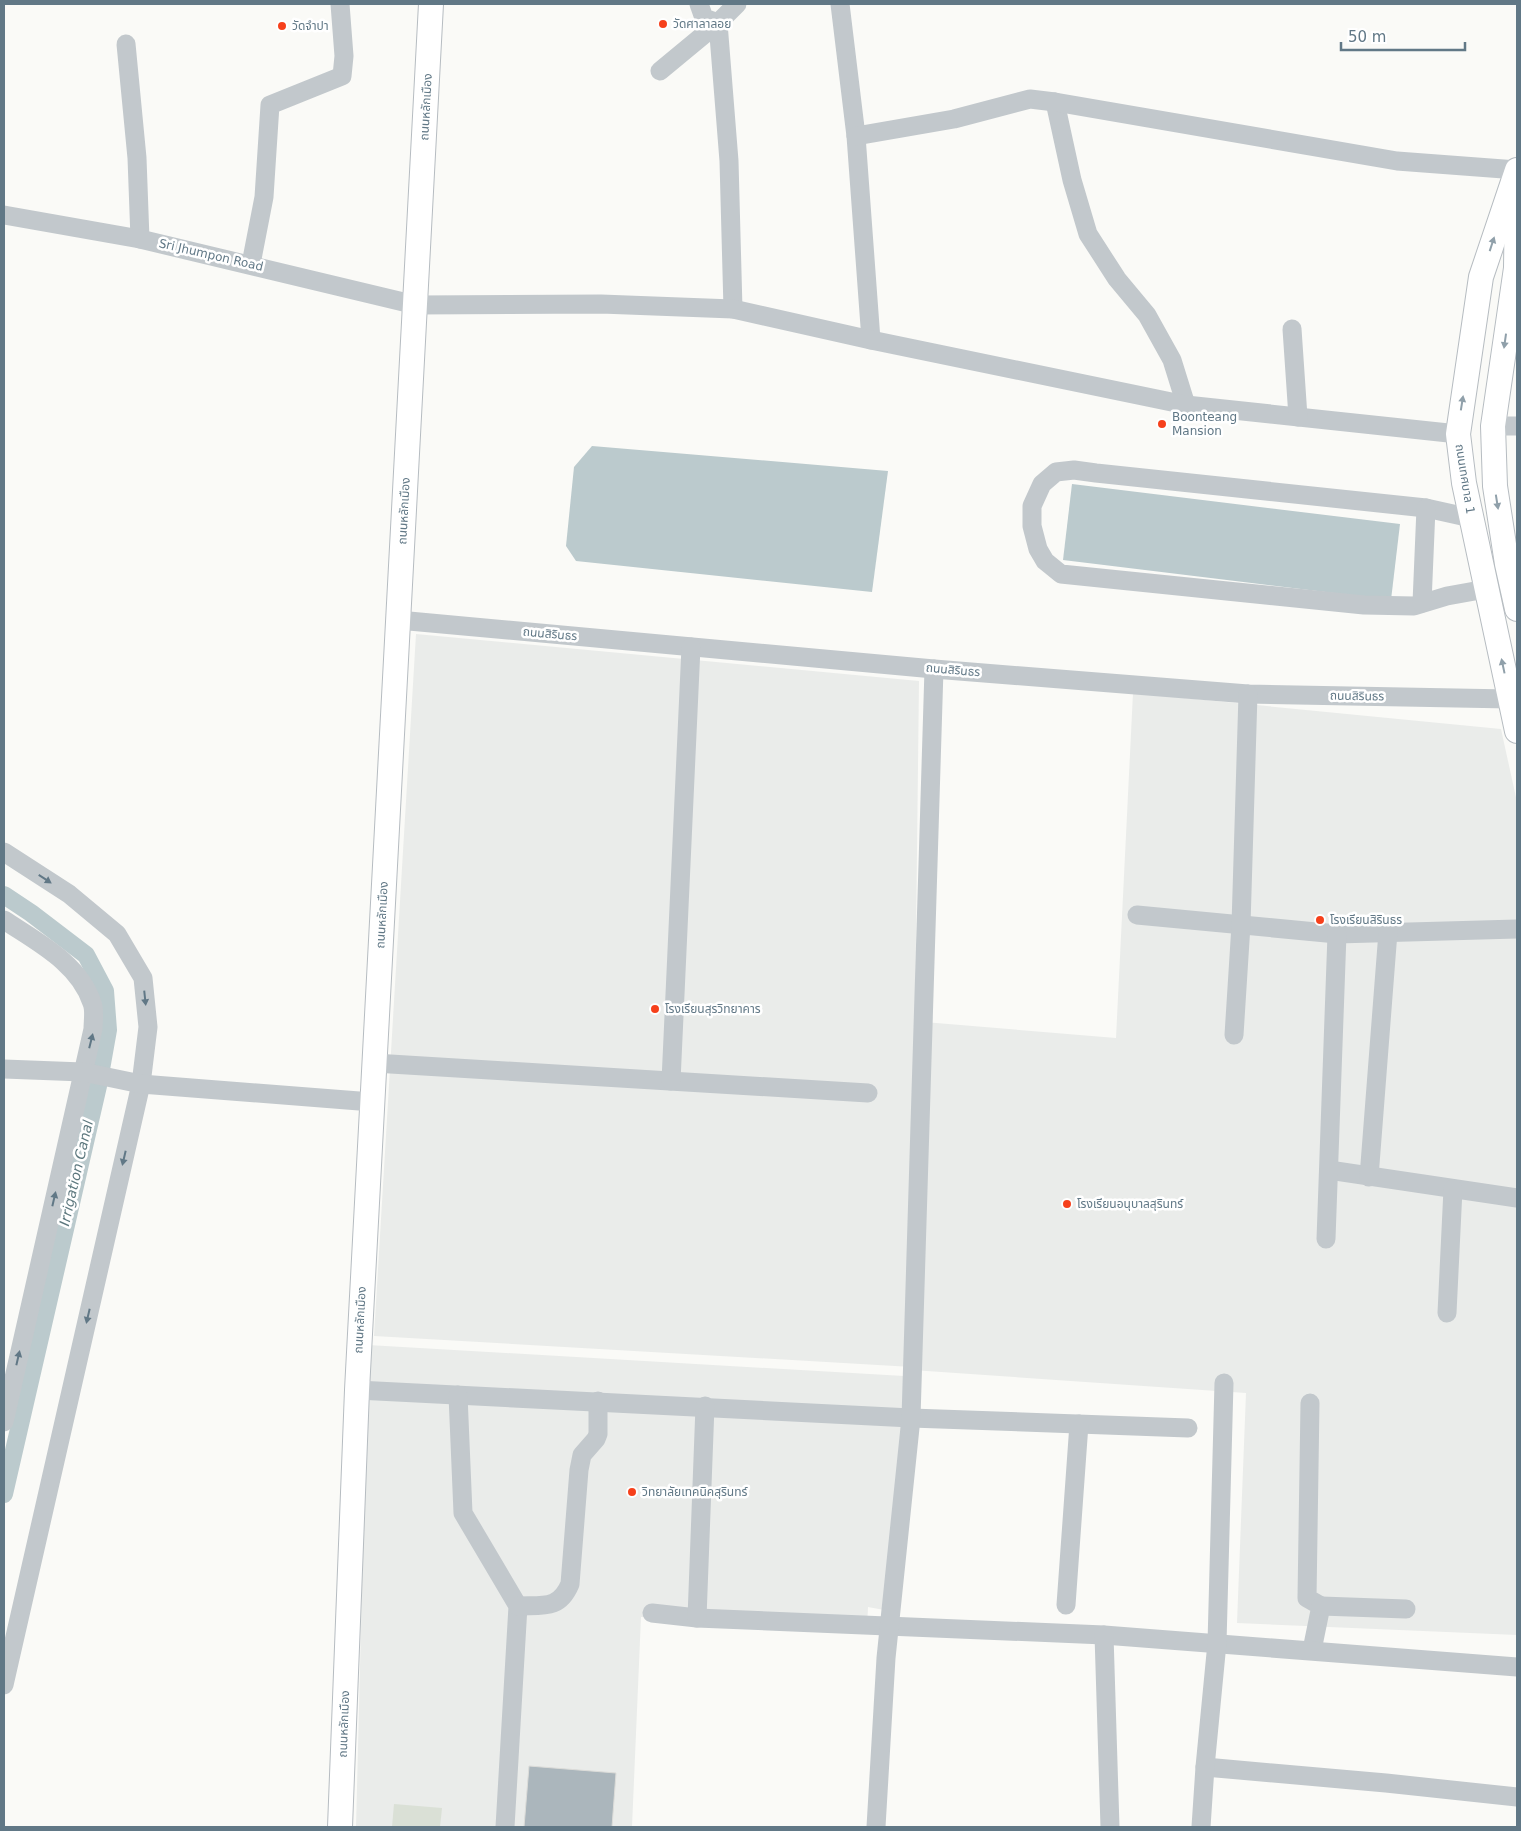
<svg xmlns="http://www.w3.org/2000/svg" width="1521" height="1831" viewBox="0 0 1521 1831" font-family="'DejaVu Sans','Noto Sans Thai',sans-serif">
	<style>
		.built { fill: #eaecea }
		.green { fill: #dae0d6 }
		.water { fill: #bbcacd }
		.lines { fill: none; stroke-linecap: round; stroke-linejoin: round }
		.canal { stroke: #bbcacd; stroke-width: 18 }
		.building { fill: #abb6bc; stroke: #dcdcd9 }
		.major-casing { stroke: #b6bcc1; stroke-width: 26 }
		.minor { stroke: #c2c8cc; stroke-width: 19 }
		.major { stroke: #fff; stroke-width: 24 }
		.oneway { fill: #90a0aa }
		.oneway2 { fill: #617886 }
		.poi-dot { fill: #f6401b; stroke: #fff; stroke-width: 2 }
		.labels { text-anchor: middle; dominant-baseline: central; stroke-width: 5; stroke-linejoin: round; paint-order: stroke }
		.poi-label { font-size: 12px; fill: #617886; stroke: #fff; text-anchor: start }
		.street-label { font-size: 12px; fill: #617886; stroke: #fff }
		.water-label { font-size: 14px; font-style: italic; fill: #5d787e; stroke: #fff }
	</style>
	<rect width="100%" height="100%" fill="#fafaf7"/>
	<g class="built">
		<polygon points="416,634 919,681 911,1364 924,1022 1116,1038 1133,693 1501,729 1517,802 1517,1635 1237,1623 1246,1393 912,1370 912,1367 374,1336"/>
		<polygon points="368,1345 904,1376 895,1612 868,1607 867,1630 641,1617 632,1827 356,1827"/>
	</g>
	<polygon class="green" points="394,1804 442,1808 440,1827 392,1827"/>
	<g class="water">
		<polygon points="592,446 888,471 872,592 576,561 566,546 574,467"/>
		<polygon points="1072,484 1400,524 1391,600 1063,560"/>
	</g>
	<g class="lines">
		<polyline class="canal" points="4,895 31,913 86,955 105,991 108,1030 98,1086 4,1494"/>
	</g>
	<polygon class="building" points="529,1766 616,1773 612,1827 524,1827"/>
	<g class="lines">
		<defs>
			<g id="major">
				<polyline points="1517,170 1481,277 1458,434 1464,483 1517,731"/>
				<polyline points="1517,193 1516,268 1493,426 1495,486 1507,564 1517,609"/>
				<polyline points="340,1827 357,1390 431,4"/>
			</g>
		</defs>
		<use href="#major" class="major-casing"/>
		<g class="minor">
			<polyline points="699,4 704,18 718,23 729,161 733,309"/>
			<polyline points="840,4 856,136 871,340"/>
			<polyline points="126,44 137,158 140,239"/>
			<polyline points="660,71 718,23 737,4"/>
			<polyline points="1055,102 1072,180 1088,234 1117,279 1147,315 1172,360 1186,405"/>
			<polyline points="856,136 954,119 1030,99 1055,102 1397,161 1517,170"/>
			<polyline points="4,215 140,239 416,305 601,304 733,309 871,340 1186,405 1458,434"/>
			<polyline points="251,264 264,197 270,105 342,76 344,56 340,4"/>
			<polyline points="1292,329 1298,417"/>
			<polyline points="1493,426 1517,426"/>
			<polyline points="1471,518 1426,508 1096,473 1074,470 1056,472 1042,484 1032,506 1032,526 1038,549 1045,561 1061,574 1364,605 1414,606 1447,596 1486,589"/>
			<polyline points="1422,603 1426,508"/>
			<polyline points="398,620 934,669 1248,694 1510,699"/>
			<polyline points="4,852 69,894 117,934 143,978 148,1027 141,1084 4,1685"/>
			<polyline points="1137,915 1337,934 1517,929"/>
			<path d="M4 920C37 942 79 963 92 1003 95 1010 93 1021 93 1029L4 1422"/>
			<polyline points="1234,1035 1241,925 1248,694"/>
			<polyline points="374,1063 868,1093"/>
			<polyline points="4,1069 83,1072 141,1084 372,1102"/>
			<polyline points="671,1081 691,647"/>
			<polyline points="1329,1170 1517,1198"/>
			<polyline points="1369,1177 1388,932"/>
			<polyline points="1326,1239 1337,934"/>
			<polyline points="1447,1313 1453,1189"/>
			<polyline points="357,1390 911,1418 1188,1428"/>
			<polyline points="458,1395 463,1513 518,1606 505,1827"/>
			<polyline points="1310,1403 1307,1598 1321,1606 1312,1650"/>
			<polyline points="1066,1605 1079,1424"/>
			<path d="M518 1606C543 1605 559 1610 570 1584L579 1470 582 1455 596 1439 598 1434V1401"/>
			<polyline points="1321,1606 1406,1609"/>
			<polyline points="652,1613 697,1618 1104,1635 1517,1667"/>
			<polyline points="697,1618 705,1406"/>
			<polyline points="1104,1635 1110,1827"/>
			<polyline points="1205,1767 1386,1783 1517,1797"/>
			<polyline points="876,1827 886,1658 911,1418 934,669"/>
			<polyline points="1201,1827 1205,1767 1217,1643 1224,1383"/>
		</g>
		<use href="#major" class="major"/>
	</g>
	<defs><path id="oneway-solid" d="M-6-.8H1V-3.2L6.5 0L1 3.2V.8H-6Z" transform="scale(1.25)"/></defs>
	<g class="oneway">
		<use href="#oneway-solid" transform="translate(1492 244) rotate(-72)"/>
		<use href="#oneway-solid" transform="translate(1505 341) rotate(98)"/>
		<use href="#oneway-solid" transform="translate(1462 403) rotate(-81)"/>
		<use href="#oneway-solid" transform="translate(1497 502) rotate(81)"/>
		<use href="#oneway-solid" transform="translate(1503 666) rotate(-102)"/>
	</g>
	<g class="oneway2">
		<use href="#oneway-solid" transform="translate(45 879) rotate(33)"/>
		<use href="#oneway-solid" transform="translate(145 998) rotate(84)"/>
		<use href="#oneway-solid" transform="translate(91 1041) rotate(-76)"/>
		<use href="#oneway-solid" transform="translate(124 1158) rotate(103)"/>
		<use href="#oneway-solid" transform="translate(54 1199) rotate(-77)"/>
		<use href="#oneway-solid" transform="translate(88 1316) rotate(103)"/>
		<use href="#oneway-solid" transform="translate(18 1358) rotate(-77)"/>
	</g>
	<g class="poi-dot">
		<circle cx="663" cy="24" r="5"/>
		<circle cx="282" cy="26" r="5"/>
		<circle cx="1162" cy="424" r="5"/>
		<circle cx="1320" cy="920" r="5"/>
		<circle cx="655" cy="1009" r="5"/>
		<circle cx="1067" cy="1204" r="5"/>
		<circle cx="632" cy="1492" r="5"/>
	</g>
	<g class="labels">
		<g class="poi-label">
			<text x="673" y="24">วัดศาลาลอย</text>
			<text x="292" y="26">วัดจำปา</text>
			<text x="1172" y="417">Boonteang<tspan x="1172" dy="14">Mansion</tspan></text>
			<text x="1330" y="920">โรงเรียนสิรินธร</text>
			<text x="665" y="1009">โรงเรียนสุรวิทยาคาร</text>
			<text x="1077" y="1204">โรงเรียนอนุบาลสุรินทร์</text>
			<text x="642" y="1492">วิทยาลัยเทคนิคสุรินทร์</text>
		</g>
		<g class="street-label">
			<text transform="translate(426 107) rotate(-87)">ถนนหลักเมือง</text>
			<text transform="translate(211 255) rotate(13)">Sri Jhumpon Road</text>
			<text transform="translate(1465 479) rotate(81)">ถนนเทศบาล 1</text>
			<text transform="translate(404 511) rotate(-87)">ถนนหลักเมือง</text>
			<text transform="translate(550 634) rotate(5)">ถนนสิรินธร</text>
			<text transform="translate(953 670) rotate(5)">ถนนสิรินธร</text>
			<text transform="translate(1357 696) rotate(1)">ถนนสิรินธร</text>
			<text transform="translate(382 915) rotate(-87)">ถนนหลักเมือง</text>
			<text transform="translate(360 1320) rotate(-87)">ถนนหลักเมือง</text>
			<text transform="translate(344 1724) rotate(-88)">ถนนหลักเมือง</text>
		</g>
		<g class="water-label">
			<text transform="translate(76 1173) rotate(-77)">Irrigation Canal</text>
		</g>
	</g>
	<rect width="1521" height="1831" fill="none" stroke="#617886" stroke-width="10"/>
	<path d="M1341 42v8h124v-8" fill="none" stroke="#617886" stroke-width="2.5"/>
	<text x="1348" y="42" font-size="15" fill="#617886" stroke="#ffffff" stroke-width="4" paint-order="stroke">50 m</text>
</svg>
